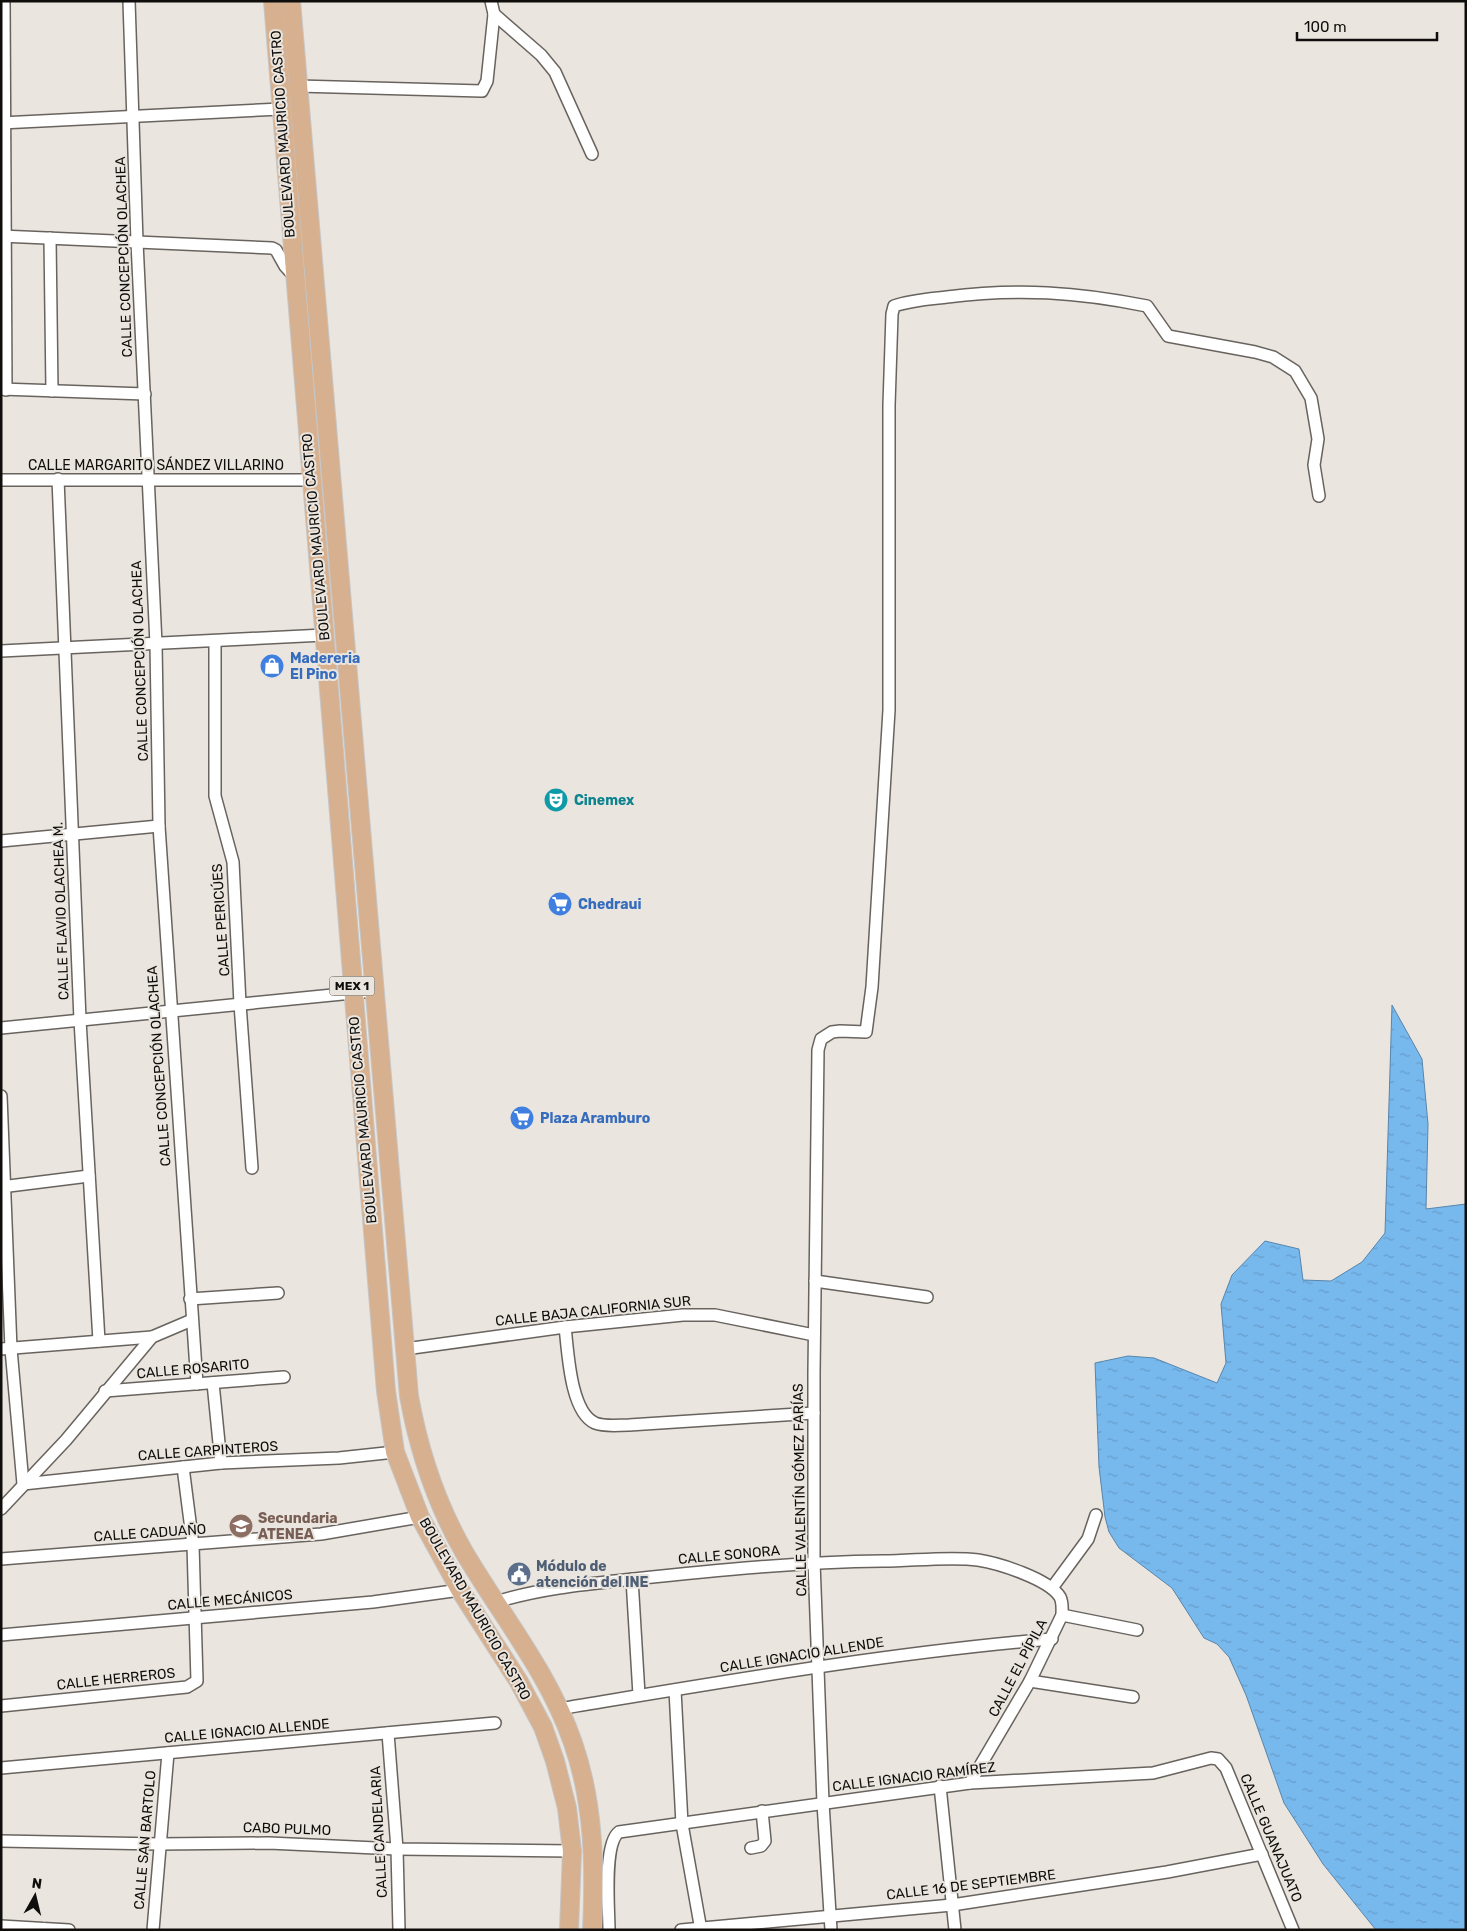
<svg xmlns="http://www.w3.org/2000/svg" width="1467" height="1931" viewBox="0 0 1467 1931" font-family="Rubik,sans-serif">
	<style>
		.built { fill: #e2d7cb }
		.water { fill: url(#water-ripples); stroke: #5885aa }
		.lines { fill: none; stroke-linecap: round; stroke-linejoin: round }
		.street-casing { stroke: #68635e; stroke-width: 14 }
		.primary-casing { stroke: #c6c5c5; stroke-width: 20 }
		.street { stroke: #fff; stroke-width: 11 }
		.primary { stroke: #d6b08f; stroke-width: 18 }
		.labels { text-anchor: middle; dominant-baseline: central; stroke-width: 4; stroke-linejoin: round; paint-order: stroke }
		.shield { fill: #eae5de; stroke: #514e4b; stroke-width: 1 }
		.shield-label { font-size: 12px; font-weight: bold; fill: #100e0c }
		.street-label { font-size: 14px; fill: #100e0c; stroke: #eae5de }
		.shop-label { font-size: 14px; font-weight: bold; fill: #366cbe; stroke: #eae5de; text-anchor: start }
		.culture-label { font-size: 14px; font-weight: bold; fill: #0d838f; stroke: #eae5de; text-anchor: start }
		.education-label { font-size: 14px; font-weight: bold; fill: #785e54; stroke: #eae5de; text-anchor: start }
		.service-label { font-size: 14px; font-weight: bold; fill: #4e5e75; stroke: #eae5de; text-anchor: start }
	</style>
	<defs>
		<pattern id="water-ripples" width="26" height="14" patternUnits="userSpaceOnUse" patternTransform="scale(1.25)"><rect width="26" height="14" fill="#77b8ed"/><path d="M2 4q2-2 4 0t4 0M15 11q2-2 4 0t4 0" fill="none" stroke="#669dca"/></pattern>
	</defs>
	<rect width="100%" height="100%" fill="#eae5de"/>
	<polygon class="built" points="246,1514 249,1536 236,1537 234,1516"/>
	<polygon class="water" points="1392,1005 1422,1059 1428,1124 1426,1209 1466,1204 1466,1930 1376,1930 1323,1864 1284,1803 1246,1695 1229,1657 1217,1644 1204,1638 1172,1588 1119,1548 1109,1532 1105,1517 1099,1467 1095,1363 1128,1356 1154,1358 1217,1383 1226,1363 1221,1304 1232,1275 1265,1241 1299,1249 1303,1280 1331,1281 1362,1262 1385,1233"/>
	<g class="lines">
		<defs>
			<g id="street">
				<polyline points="4,1 6,390"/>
				<polyline points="129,1 137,242 156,644 159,826 197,1384"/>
				<polyline points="491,1 494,14 541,55 555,72 592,154"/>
				<polyline points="298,86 482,91 487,81 494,14"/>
				<polyline points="1,123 281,109"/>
				<polyline points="1,236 272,248 276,250 285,266 294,276"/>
				<polyline points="50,238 52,391"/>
				<polyline points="1,389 145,394"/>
				<polyline points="58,479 80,1020 99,1341"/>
				<polyline points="1,480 311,480"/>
				<polyline points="215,641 215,796 233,862 240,1004 252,1168"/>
				<polyline points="1,651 324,635"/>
				<polyline points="1,841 159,826"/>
				<polyline points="1,1028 373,991"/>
				<polyline points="1,1096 11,1349 23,1484 221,1463 339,1458 395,1452"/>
				<polyline points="1,1187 89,1176"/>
				<polyline points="815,1281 927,1297"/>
				<polyline points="190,1299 278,1293"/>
				<path d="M565 1327C568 1351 570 1412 595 1423 605 1427 618 1425 629 1425L814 1413"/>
				<polyline points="1,1349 152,1337"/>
				<polyline points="405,1349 565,1327 683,1315 715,1315 814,1335"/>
				<polyline points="213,1383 221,1463"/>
				<polyline points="105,1391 284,1377"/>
				<polyline points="1,1509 66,1440 152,1337 192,1320"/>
				<polyline points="1,1559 321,1534 420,1517"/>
				<polyline points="632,1579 639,1695"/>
				<polyline points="1052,1588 1088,1539 1096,1515"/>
				<path d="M496 1602C541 1588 587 1584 634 1579 717 1570 800 1562 883 1561 912 1561 950 1556 978 1560 998 1563 1049 1579 1060 1597 1063 1603 1062 1609 1062 1615L1030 1681 970 1783"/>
				<polyline points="1062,1615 1137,1630"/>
				<polyline points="1,1635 373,1602 460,1590"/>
				<polyline points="1030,1681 1133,1697"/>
				<polyline points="675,1690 682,1824 701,1930"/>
				<polyline points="1,1706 187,1687 197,1681 193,1545 183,1467"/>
				<path d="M558 1709C722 1682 886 1653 1052 1639"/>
				<polyline points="388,1733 397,1849 399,1930"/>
				<polyline points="1,1768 495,1723"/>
				<polyline points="940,1786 955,1930"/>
				<polyline points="1,1841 159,1844 269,1843 397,1849 572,1851"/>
				<polyline points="751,1848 761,1846 765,1841 762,1811"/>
				<polyline points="1,1926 69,1930"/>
				<polyline points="153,1930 168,1753"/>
				<path d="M609 1930C609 1909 603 1844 619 1832L970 1783 1153 1773 1211 1758 1218 1759 1226 1768 1293 1930"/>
				<polyline points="681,1930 952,1905 1167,1872 1262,1854"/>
				<path d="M831 1930 823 1803 814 1562V1372L818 1050 821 1039 832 1032 840 1031 866 1032 872 987 889 710V405L892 314 894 306C911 300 929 299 947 297 1018 288 1077 292 1147 306L1168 336 1255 352 1273 357 1295 371 1311 398 1318 439 1314 465 1319 496"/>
			</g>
			<g id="primary">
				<polyline points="273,1 386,1391 395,1452 420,1517 460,1590 519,1682 543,1727 555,1761 567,1808 572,1851 569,1930"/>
				<path d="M291 1 409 1396C419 1452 436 1503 464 1552 501 1615 549 1673 573 1743 594 1803 595 1866 592 1930"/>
			</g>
		</defs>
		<use href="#street" class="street-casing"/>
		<use href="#primary" class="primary-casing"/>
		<use href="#street" class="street"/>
		<use href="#primary" class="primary"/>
	</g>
	<defs>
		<symbol id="shop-disc" viewBox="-11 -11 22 22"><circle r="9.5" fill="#3f7fe0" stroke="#eae5de"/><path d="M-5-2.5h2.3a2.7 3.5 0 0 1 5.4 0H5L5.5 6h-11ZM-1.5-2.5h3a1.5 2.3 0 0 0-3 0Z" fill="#fff"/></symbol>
		<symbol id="theatre-disc" viewBox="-11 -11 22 22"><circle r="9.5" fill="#0f9aa8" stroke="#eae5de"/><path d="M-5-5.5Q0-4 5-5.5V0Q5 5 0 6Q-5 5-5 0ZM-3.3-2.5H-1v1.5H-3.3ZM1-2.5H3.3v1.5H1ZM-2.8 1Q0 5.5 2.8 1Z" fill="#fff"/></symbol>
		<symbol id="supermarket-disc" viewBox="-11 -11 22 22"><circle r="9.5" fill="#3f7fe0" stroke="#eae5de"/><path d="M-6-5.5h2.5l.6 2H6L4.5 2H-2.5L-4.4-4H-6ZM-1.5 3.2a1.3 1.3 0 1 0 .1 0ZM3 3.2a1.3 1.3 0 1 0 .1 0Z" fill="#fff"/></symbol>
		<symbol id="school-disc" viewBox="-11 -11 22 22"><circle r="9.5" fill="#8d6e63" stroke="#eae5de"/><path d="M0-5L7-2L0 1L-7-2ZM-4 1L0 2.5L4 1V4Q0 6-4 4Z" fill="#fff"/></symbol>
		<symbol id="civic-disc" viewBox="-11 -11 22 22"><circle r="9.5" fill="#5c6f8a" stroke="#eae5de"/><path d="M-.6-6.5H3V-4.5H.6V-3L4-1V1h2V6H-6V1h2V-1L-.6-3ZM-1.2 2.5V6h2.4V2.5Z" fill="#fff"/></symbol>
	</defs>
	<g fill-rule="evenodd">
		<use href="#shop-disc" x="258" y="652" width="28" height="28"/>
		<use href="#theatre-disc" x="542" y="786" width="28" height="28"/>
		<use href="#supermarket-disc" x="546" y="890" width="28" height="28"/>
		<use href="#supermarket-disc" x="508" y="1104" width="28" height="28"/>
		<use href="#school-disc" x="227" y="1512" width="28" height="28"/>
		<use href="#civic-disc" x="505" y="1560" width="28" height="28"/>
	</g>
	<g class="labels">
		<rect class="shield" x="329.5" y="976.5" width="45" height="19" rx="4"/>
		<g class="shield-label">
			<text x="352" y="986">MEX 1</text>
		</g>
		<g class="street-label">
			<text transform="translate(283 134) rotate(-94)">BOULEVARD MAURICIO CASTRO</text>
			<text transform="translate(124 257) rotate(-92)">CALLE CONCEPCIÓN OLACHEA</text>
			<text x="156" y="465">CALLE MARGARITO SÁNDEZ VILLARINO</text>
			<text transform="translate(316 537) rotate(-95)">BOULEVARD MAURICIO CASTRO</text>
			<text transform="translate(140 661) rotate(-92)">CALLE CONCEPCIÓN OLACHEA</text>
			<text transform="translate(61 911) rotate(-92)">CALLE FLAVIO OLACHEA M.</text>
			<text transform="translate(221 920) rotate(-94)">CALLE PERICÚES</text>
			<text transform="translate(159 1066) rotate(-94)">CALLE CONCEPCIÓN OLACHEA</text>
			<text transform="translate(363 1120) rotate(-95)">BOULEVARD MAURICIO CASTRO</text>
			<text transform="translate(593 1311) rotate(-6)">CALLE BAJA CALIFORNIA SUR</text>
			<text transform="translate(193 1369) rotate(-5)">CALLE ROSARITO</text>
			<text transform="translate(208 1451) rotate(-4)">CALLE CARPINTEROS</text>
			<text transform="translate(800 1490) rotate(-91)">CALLE VALENTÍN GÓMEZ FARÍAS</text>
			<text transform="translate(150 1533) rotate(-4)">CALLE CADUAÑO</text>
			<text transform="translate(729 1555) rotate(-5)">CALLE SONORA</text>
			<text transform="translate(230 1600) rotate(-5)">CALLE MECÁNICOS</text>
			<text transform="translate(475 1609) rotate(60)">BOULEVARD MAURICIO CASTRO</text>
			<text transform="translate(802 1655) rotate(-9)">CALLE IGNACIO ALLENDE</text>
			<text transform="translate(1018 1668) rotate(-62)">CALLE EL PÍPILA</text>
			<text transform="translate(116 1679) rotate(-6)">CALLE HERREROS</text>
			<text transform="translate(247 1731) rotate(-5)">CALLE IGNACIO ALLENDE</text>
			<text transform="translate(914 1777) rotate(-7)">CALLE IGNACIO RAMÍREZ</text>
			<text transform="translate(287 1829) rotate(2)">CABO PULMO</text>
			<text transform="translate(379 1832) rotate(-93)">CALLE CANDELARIA</text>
			<text transform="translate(1271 1838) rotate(67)">CALLE GUANAJUATO</text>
			<text transform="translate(145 1840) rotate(-85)">CALLE SAN BARTOLO</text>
			<text transform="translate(971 1885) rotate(-7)">CALLE 16 DE SEPTIEMBRE</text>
		</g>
		<g class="shop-label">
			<text x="290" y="658">Madereria<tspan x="290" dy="16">El Pino</tspan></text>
			<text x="578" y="904">Chedraui</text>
			<text x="540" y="1118">Plaza Aramburo</text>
		</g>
		<g class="culture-label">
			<text x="574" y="800">Cinemex</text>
		</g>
		<g class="education-label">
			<text x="258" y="1518">Secundaria<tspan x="258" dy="16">ATENEA</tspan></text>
		</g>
		<g class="service-label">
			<text x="536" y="1566">Módulo de<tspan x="536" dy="16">atención del INE</tspan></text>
		</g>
	</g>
	<rect width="1467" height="1931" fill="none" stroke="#100e0c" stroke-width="5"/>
	<g transform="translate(35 1896) rotate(8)" stroke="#eae5de" stroke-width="4" paint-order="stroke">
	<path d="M0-4L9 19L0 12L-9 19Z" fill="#100e0c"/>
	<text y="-8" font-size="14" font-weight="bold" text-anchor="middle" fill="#100e0c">N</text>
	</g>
	<path d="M1297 32v8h140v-8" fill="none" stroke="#100e0c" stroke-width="2.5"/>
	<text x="1304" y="32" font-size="15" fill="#100e0c" stroke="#eae5de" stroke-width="4" paint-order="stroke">100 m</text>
</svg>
